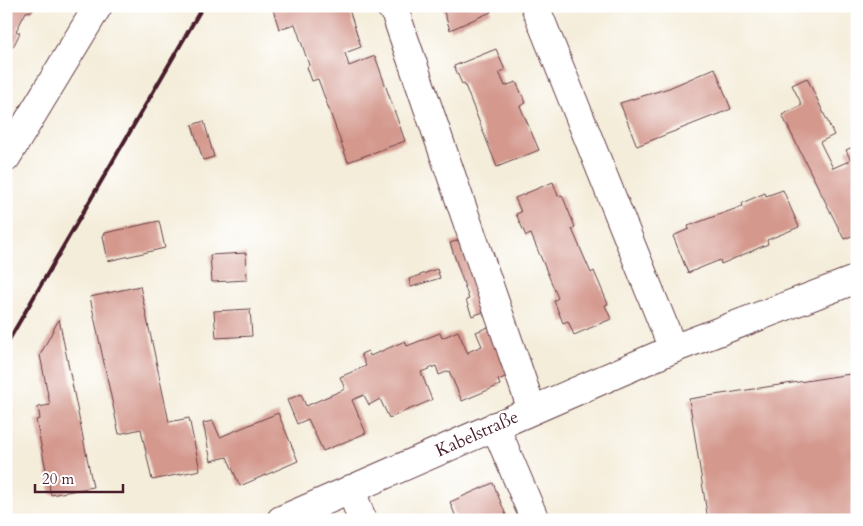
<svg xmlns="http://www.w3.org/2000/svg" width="863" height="526" viewBox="0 0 863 526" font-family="Cardo,serif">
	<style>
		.building { fill: #d4988d }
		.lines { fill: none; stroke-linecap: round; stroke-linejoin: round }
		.minor-casing { stroke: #643e45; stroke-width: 30 }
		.minor { stroke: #fff; stroke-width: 28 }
		.rail { stroke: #4a1f2b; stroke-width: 4 }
		.labels { text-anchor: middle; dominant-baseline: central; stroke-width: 5; stroke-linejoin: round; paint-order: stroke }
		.street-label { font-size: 18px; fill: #4a1f2b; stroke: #fff }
	</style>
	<rect width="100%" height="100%" fill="#fff"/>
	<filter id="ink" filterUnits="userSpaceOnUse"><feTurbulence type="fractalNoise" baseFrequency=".02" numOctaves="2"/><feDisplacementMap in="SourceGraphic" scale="10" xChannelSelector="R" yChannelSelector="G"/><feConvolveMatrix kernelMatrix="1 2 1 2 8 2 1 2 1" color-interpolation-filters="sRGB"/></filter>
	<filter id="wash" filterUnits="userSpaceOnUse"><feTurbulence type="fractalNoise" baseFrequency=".0096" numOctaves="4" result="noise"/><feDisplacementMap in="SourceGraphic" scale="20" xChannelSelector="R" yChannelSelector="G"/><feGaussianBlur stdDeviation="1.12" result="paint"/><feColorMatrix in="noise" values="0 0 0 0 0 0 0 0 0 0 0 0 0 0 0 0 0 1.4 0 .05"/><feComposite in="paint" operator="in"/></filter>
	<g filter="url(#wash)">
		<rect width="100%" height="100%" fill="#f4edda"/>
		<g id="blocks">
			<g class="building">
				<polygon points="6,6 35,6 32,11 26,12 16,31 20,33 13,47 9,45 6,49"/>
				<polygon points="272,6 348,6 361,47 345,53 349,66 375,56 405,141 348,162 318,79 312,81 307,67 309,65 295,24 279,29"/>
				<polygon points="442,6 489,6 491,12 450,30"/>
				<polygon points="496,49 505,70 499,72 505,86 516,82 526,103 520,106 539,150 497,167 464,83 462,84 454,66"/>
				<polygon points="715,68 731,109 637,146 620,103 669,88"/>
				<polygon points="807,78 834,135 820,142 833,168 849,161 850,159 846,150 857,145 857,234 844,239 782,115 802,105 792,85"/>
				<polygon points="204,121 214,157 203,160 192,125"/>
				<polygon points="553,182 558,196 562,195 575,227 572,229 591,273 594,271 608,304 605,305 611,319 574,335 568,321 563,323 554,301 558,298 531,234 526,236 516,214 521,212 515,198"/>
				<polygon points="783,190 799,227 767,240 768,244 721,264 720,260 688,273 673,236 689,229 688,226 743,206 742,203 765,193 766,196"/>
				<polygon points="159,221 165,248 108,261 103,236 105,233"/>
				<polygon points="465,238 489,310 472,316 466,300 469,299 450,243"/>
				<polygon points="246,253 247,280 212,282 210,255"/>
				<polygon points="437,269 440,278 411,287 409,279"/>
				<polygon points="140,286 169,422 189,418 200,470 152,480 141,429 119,434 90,297"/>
				<polygon points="250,309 252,336 216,338 214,311"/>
				<polygon points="59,319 93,487 51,495 36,420 40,419 38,407 50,405 40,355"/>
				<polygon points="491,326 510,375 498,380 500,385 462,401 449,371 439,375 436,366 421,372 432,400 389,418 380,399 369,405 364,395 352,400 366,433 323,451 308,419 297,424 287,400 301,394 306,406 345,389 340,377 366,366 361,354 368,351 370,356 405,341 407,346 440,333 442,338 458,331 468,354 468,352 482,346 476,332"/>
				<polygon points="857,373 857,520 708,520 689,399"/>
				<polygon points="278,413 298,461 240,486 227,457 211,461 203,423 213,421 220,437"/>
				<polygon points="493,483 508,520 457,520 450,502"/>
			</g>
		</g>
	</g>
	<g filter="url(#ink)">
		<use href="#blocks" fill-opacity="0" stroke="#643e45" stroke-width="1"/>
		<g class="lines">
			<defs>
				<g id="minor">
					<polyline points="390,6 395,12 532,410"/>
					<polyline points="535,6 673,349"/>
					<polyline points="6,158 98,6"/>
					<polyline points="495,426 535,520"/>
					<polyline points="351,489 362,520"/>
					<polyline points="281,520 673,349 857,279"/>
				</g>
			</defs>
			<use href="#minor" class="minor-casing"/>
			<use href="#minor" class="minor"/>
			<polyline class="rail" points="6,345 203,6"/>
		</g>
	</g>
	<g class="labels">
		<g class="street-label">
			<text transform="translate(477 434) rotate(-24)">Kabelstraße</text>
		</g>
	</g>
	<rect width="863" height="526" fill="none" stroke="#fff" stroke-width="25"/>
	<path d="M35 484v8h88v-8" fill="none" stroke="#4a1f2b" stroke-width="2.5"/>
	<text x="42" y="484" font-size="15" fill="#4a1f2b" stroke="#ffffff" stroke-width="4" paint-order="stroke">20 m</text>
</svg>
